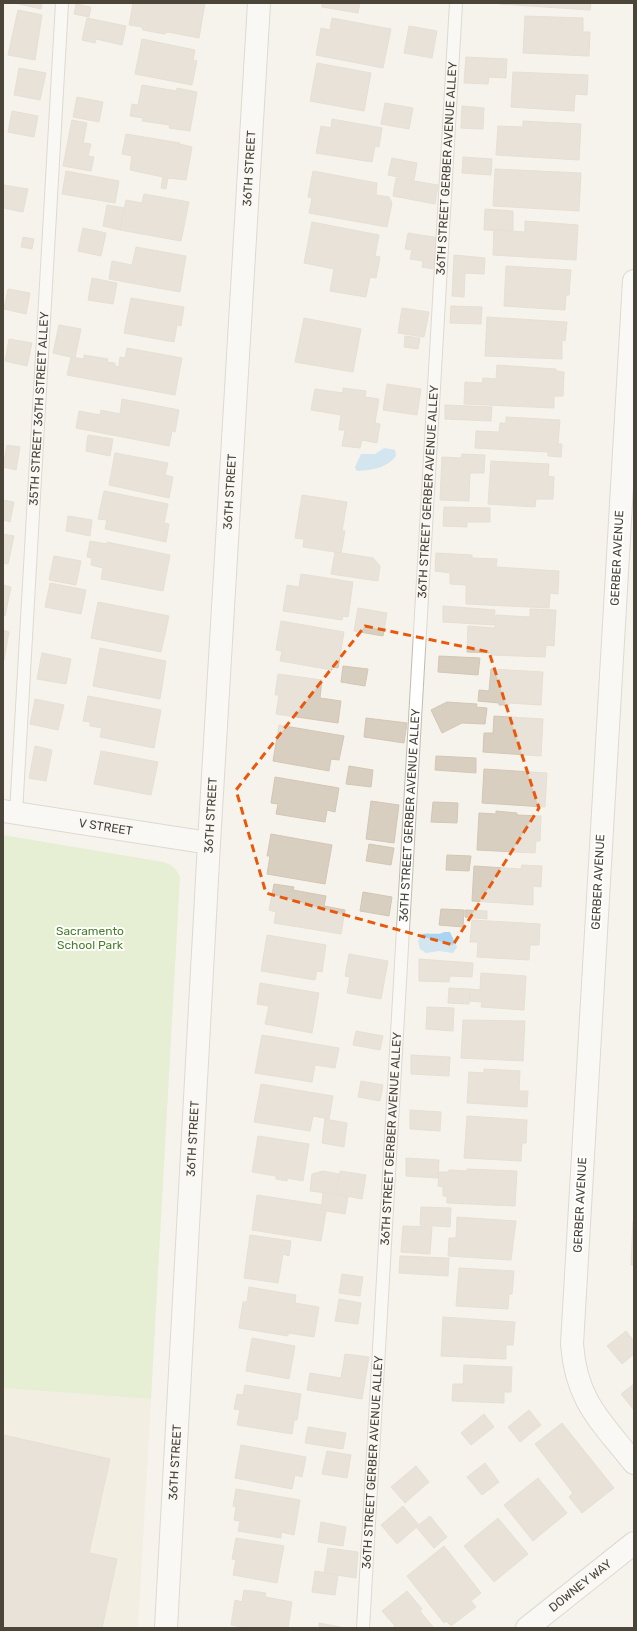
<svg xmlns="http://www.w3.org/2000/svg" width="637" height="1631" viewBox="0 0 637 1631" font-family="Rubik,sans-serif">
	<style>
		.education { fill: #efe8d6 }
		.green { fill: #d2eab5 }
		.water { fill: #a9d4f2 }
		.building { fill: #d8cfc1; stroke: #d3c7b4 }
		.lines { fill: none; stroke-linecap: round; stroke-linejoin: round }
		.service-casing { stroke: #c2bbae; stroke-width: 14 }
		.minor-casing { stroke: #c2bbae; stroke-width: 24 }
		.service { stroke: #fff; stroke-width: 12 }
		.minor { stroke: #fff; stroke-width: 22 }
		.marked { fill: none; stroke: #e8590c; stroke-width: 3; stroke-dasharray: 8 5; stroke-linejoin: round }
		.labels { text-anchor: middle; dominant-baseline: central; stroke-width: 4; stroke-linejoin: round; paint-order: stroke }
		.street-label { font-size: 12px; fill: #4b4439; stroke: #fff }
		.park-label { font-size: 12px; fill: #4a7f2a; stroke: #fff }
	</style>
	<rect width="100%" height="100%" fill="#f6f3ec"/>
	<polygon class="education" points="3,1388 151,1399 138,1628 3,1628"/>
	<path class="green" d="M3 835 163 862C172 865 176 868 180 877L151 1399 3 1388Z"/>
	<g class="water">
		<path d="M384 448 395 450 396 456C387 468 372 470 358 471L356 470 355 467 361 454H375Z"/>
		<path d="M444 932H450L457 947 453 953 439 951 426 953 420 949 418 941 422 934C430 932 437 936 444 932Z"/>
	</g>
	<g class="building">
		<polygon points="14,3 42,3 41,9"/>
		<polygon points="133,3 205,3 199,38 168,32 164,34 143,30 142,27 129,25"/>
		<polygon points="322,3 360,3 358,13 322,7"/>
		<polygon points="499,3 591,3 590,10 499,4"/>
		<polygon points="76,4 91,7 89,17 74,14"/>
		<polygon points="18,10 42,15 35,60 8,55"/>
		<polygon points="525,16 583,18 583,32 590,32 589,56 523,53"/>
		<polygon points="87,18 126,26 122,45 96,39 95,43 82,40"/>
		<polygon points="332,18 391,29 383,68 316,55 321,28 330,30"/>
		<polygon points="409,26 437,31 432,58 404,53"/>
		<polygon points="142,39 195,50 193,60 197,61 192,85 135,74"/>
		<polygon points="466,57 507,59 506,78 489,77 488,84 464,83"/>
		<polygon points="317,63 371,73 364,111 310,101"/>
		<polygon points="19,68 46,73 40,100 14,95"/>
		<polygon points="513,72 588,75 587,95 575,94 574,111 511,107"/>
		<polygon points="142,85 176,91 177,88 197,92 190,131 169,128 170,125 142,121 143,118 130,116 132,104 138,105"/>
		<polygon points="77,97 103,102 99,122 73,117"/>
		<polygon points="385,103 413,108 409,129 381,124"/>
		<polygon points="462,106 484,108 483,129 461,128"/>
		<polygon points="12,111 38,116 34,137 8,132"/>
		<polygon points="332,119 382,128 379,147 375,146 372,162 316,153 321,126 331,128"/>
		<polygon points="72,120 87,123 83,143 91,144 88,156 94,157 91,171 63,166"/>
		<polygon points="523,121 581,124 579,160 496,155 498,126 523,127"/>
		<polygon points="126,134 180,143 179,144 192,147 186,180 168,178 166,189 161,188 163,177 130,170 132,156 122,154"/>
		<polygon points="463,157 492,159 491,175 462,173"/>
		<polygon points="392,158 417,163 414,180 388,175"/>
		<polygon points="495,169 581,173 579,211 493,206"/>
		<polygon points="66,171 119,181 115,203 62,194"/>
		<polygon points="313,171 377,183 376,195 389,197 392,203 387,227 309,213 312,198 308,197"/>
		<polygon points="396,178 438,185 435,204 393,196"/>
		<polygon points="3,185 28,189 23,212 3,208"/>
		<polygon points="144,194 189,202 181,241 120,230 126,200 142,203"/>
		<polygon points="107,205 124,208 120,230 103,226"/>
		<polygon points="485,209 513,211 513,231 484,230"/>
		<polygon points="525,221 578,225 576,260 493,255 494,230 525,232"/>
		<polygon points="312,222 379,235 375,256 380,257 376,278 370,277 366,297 330,291 334,269 304,263"/>
		<polygon points="83,228 106,233 101,256 78,251"/>
		<polygon points="408,233 440,238 434,269 422,267 423,261 410,259 412,250 405,249"/>
		<polygon points="23,237 34,239 32,249 21,247"/>
		<polygon points="136,247 186,256 180,292 109,279 112,261 132,265"/>
		<polygon points="454,255 485,258 484,274 465,273 464,297 452,296"/>
		<polygon points="506,266 571,270 569,295 566,295 565,310 504,306"/>
		<polygon points="92,278 117,283 113,304 88,300"/>
		<polygon points="8,289 30,293 26,314 4,309"/>
		<polygon points="131,298 184,307 181,326 177,325 174,342 124,333"/>
		<polygon points="451,306 482,307 481,324 450,323"/>
		<polygon points="402,308 429,312 424,337 398,333"/>
		<polygon points="487,317 567,322 565,341 562,340 562,359 485,356"/>
		<polygon points="304,318 361,329 353,372 295,362"/>
		<polygon points="59,325 81,329 75,358 53,353"/>
		<polygon points="405,336 420,338 418,349 404,347"/>
		<polygon points="9,339 32,343 27,366 5,361"/>
		<polygon points="127,348 182,358 175,395 67,375 71,357 84,359 84,355 108,359 107,362 115,363 115,366 119,367 120,357 125,358"/>
		<polygon points="497,365 556,369 556,371 564,372 563,396 554,396 554,408 464,404 465,382 482,383 483,378 496,379"/>
		<polygon points="387,384 421,389 417,415 383,410"/>
		<polygon points="343,388 366,391 365,397 379,399 375,423 380,424 377,443 362,440 360,448 342,446 345,430 339,430 341,415 311,410 315,389 343,393"/>
		<polygon points="122,399 179,410 175,432 172,431 169,446 76,428 79,411 100,415 101,410 120,414"/>
		<polygon points="445,405 492,407 491,421 445,419"/>
		<polygon points="506,417 560,420 558,444 562,444 561,457 548,456 548,452 475,448 476,431 499,432 500,423 506,423"/>
		<polygon points="88,435 113,439 110,456 86,451"/>
		<polygon points="7,445 20,447 16,470 3,467"/>
		<polygon points="115,453 168,463 165,475 173,477 169,498 109,485"/>
		<polygon points="462,454 485,455 484,473 470,473 469,501 440,500 442,457 461,458"/>
		<polygon points="491,461 549,464 548,476 554,477 553,499 536,499 535,507 488,504"/>
		<polygon points="104,491 168,504 164,523 169,524 166,542 105,529 107,520 98,519"/>
		<polygon points="302,495 347,502 342,531 345,531 341,553 303,547 304,539 295,538"/>
		<polygon points="3,500 14,502 10,522 3,520"/>
		<polygon points="444,507 490,508 490,522 467,522 467,527 443,526"/>
		<polygon points="68,516 92,520 90,536 66,531"/>
		<polygon points="3,534 14,536 8,564 3,563"/>
		<polygon points="90,541 107,544 107,542 170,555 163,591 101,579 103,568 91,565 92,558 87,557"/>
		<polygon points="335,552 373,558 380,566 378,581 331,574"/>
		<polygon points="436,553 472,555 472,558 497,559 496,567 559,571 558,594 550,593 549,608 466,604 466,585 450,584 450,573 435,571"/>
		<polygon points="54,556 81,561 76,585 49,580"/>
		<polygon points="301,574 353,582 348,617 343,616 342,620 283,611 287,585 299,587"/>
		<polygon points="50,583 86,590 81,614 45,607"/>
		<polygon points="3,585 11,587 5,616 3,615"/>
		<polygon points="98,602 169,616 161,652 91,638"/>
		<polygon points="443,606 495,610 494,625 443,622"/>
		<polygon points="358,608 387,613 383,636 354,631"/>
		<polygon points="530,609 556,610 554,646 546,645 545,657 491,655 491,653 467,652 468,626 495,628 496,615 530,617"/>
		<polygon points="281,621 344,632 338,668 332,667 332,670 280,661 282,651 276,650"/>
		<polygon points="3,630 9,632 4,660 3,660"/>
		<polygon points="100,648 166,661 160,699 93,686"/>
		<polygon points="42,653 71,659 66,684 37,679"/>
		<polygon points="439,656 480,658 478,675 438,672"/>
		<polygon points="343,666 368,669 365,686 341,682"/>
		<polygon points="491,669 543,672 541,705 509,703 509,705 499,705 499,703 478,701 479,690 489,691"/>
		<polygon points="278,674 322,680 320,698 341,701 338,723 276,714 279,695 275,695"/>
		<polygon points="88,696 161,710 154,748 100,737 102,728 90,726 90,722 83,721"/>
		<polygon points="35,699 64,705 58,730 30,724"/>
		<polygon points="447,702 477,704 476,707 487,708 485,724 462,723 442,733 431,710"/>
		<polygon points="494,716 543,719 541,756 483,752 484,733 493,733"/>
		<polygon points="366,718 407,723 404,743 364,737"/>
		<polygon points="279,725 344,736 339,760 331,759 329,771 273,761"/>
		<polygon points="35,746 52,750 46,781 29,778"/>
		<polygon points="101,751 158,762 151,795 94,784"/>
		<polygon points="436,756 476,758 476,773 435,770"/>
		<polygon points="349,766 373,770 371,787 346,784"/>
		<polygon points="484,769 547,773 545,807 482,803"/>
		<polygon points="275,777 339,788 335,812 327,810 325,822 276,814 278,804 271,803"/>
		<polygon points="371,801 399,805 394,843 366,839"/>
		<polygon points="433,802 458,803 457,823 431,822"/>
		<polygon points="496,811 517,813 517,815 541,816 540,841 536,841 535,853 477,850 479,813 496,814"/>
		<polygon points="271,834 332,845 325,884 267,874 270,856 267,856"/>
		<polygon points="369,844 394,848 391,865 366,861"/>
		<polygon points="447,855 471,856 469,871 446,870"/>
		<polygon points="522,865 542,866 541,887 533,886 533,905 472,901 474,866 521,869"/>
		<polygon points="274,884 294,887 293,890 326,896 324,906 345,910 341,934 274,923 276,912 269,910"/>
		<polygon points="363,892 392,897 389,916 360,911"/>
		<polygon points="441,909 464,910 463,927 439,925"/>
		<polygon points="465,910 487,911 487,919 465,917"/>
		<polygon points="472,920 540,924 539,945 530,945 529,960 477,957 478,942 470,942"/>
		<polygon points="267,935 326,945 322,972 317,971 315,980 261,971"/>
		<polygon points="349,954 388,961 381,999 347,993 350,977 345,976"/>
		<polygon points="419,959 473,963 472,977 450,976 449,982 419,981"/>
		<polygon points="481,973 526,976 524,1010 481,1007 482,1002 469,1001 470,989 480,990"/>
		<polygon points="260,983 319,993 312,1033 265,1024 269,1006 257,1004"/>
		<polygon points="449,988 470,989 469,1004 448,1003"/>
		<polygon points="427,1007 454,1008 453,1031 426,1029"/>
		<polygon points="463,1020 525,1021 523,1061 461,1058"/>
		<polygon points="356,1031 383,1036 380,1050 353,1045"/>
		<polygon points="262,1035 339,1048 335,1068 315,1065 312,1082 255,1073"/>
		<polygon points="411,1055 450,1057 449,1076 411,1074"/>
		<polygon points="484,1069 520,1071 519,1091 528,1091 527,1107 467,1103 469,1072 484,1073"/>
		<polygon points="361,1081 383,1085 380,1101 358,1097"/>
		<polygon points="261,1084 333,1096 329,1119 313,1116 310,1131 254,1122"/>
		<polygon points="410,1110 441,1112 440,1131 410,1129"/>
		<polygon points="467,1116 527,1120 526,1143 522,1143 521,1161 464,1158"/>
		<polygon points="325,1119 347,1123 344,1147 322,1143"/>
		<polygon points="258,1136 309,1144 303,1181 287,1178 287,1181 276,1179 276,1176 252,1172"/>
		<polygon points="406,1158 439,1160 438,1178 406,1176"/>
		<polygon points="467,1169 517,1171 515,1206 447,1203 447,1196 443,1196 443,1187 438,1186 439,1172 448,1172 449,1170 467,1171"/>
		<polygon points="323,1171 339,1174 336,1194 310,1191 312,1174"/>
		<polygon points="340,1171 366,1175 362,1199 336,1194"/>
		<polygon points="323,1193 348,1197 345,1214 321,1210"/>
		<polygon points="257,1195 322,1205 321,1210 326,1211 321,1241 252,1230"/>
		<polygon points="421,1207 451,1208 450,1227 420,1225"/>
		<polygon points="457,1217 516,1221 511,1260 448,1256 449,1238 456,1238"/>
		<polygon points="633,1221 634,1221 634,1265 631,1265"/>
		<polygon points="403,1226 432,1227 430,1254 401,1252"/>
		<polygon points="250,1235 291,1241 289,1256 283,1254 278,1283 244,1278"/>
		<polygon points="400,1256 449,1258 448,1276 399,1273"/>
		<polygon points="459,1268 514,1271 512,1294 509,1294 508,1309 456,1306"/>
		<polygon points="342,1274 363,1277 360,1296 339,1293"/>
		<polygon points="249,1287 296,1295 295,1303 319,1307 314,1337 288,1333 288,1336 239,1328 243,1302 247,1302"/>
		<polygon points="339,1299 361,1303 358,1324 335,1321"/>
		<polygon points="443,1317 515,1322 513,1345 506,1345 506,1359 441,1356"/>
		<polygon points="626,1331 634,1341 634,1354 622,1364 607,1346"/>
		<polygon points="252,1338 295,1346 289,1379 246,1371"/>
		<polygon points="345,1354 369,1357 362,1399 307,1390 310,1373 341,1378"/>
		<polygon points="464,1365 512,1367 511,1392 504,1392 504,1403 452,1401 453,1384 463,1384"/>
		<polygon points="634,1384 634,1410 621,1394"/>
		<polygon points="245,1385 301,1394 297,1420 294,1420 292,1434 237,1425 240,1410 234,1409 237,1394 243,1395"/>
		<polygon points="529,1410 541,1425 520,1442 508,1427"/>
		<polygon points="484,1414 494,1427 471,1445 461,1433"/>
		<polygon points="562,1423 614,1488 582,1513 569,1497 573,1493 535,1444"/>
		<polygon points="308,1427 346,1433 343,1449 305,1443"/>
		<polygon points="3,1435 110,1459 89,1553 117,1559 102,1628 3,1628"/>
		<polygon points="241,1445 306,1457 302,1477 295,1475 292,1489 235,1478"/>
		<polygon points="327,1451 351,1455 347,1478 322,1474"/>
		<polygon points="485,1463 499,1482 482,1495 467,1477"/>
		<polygon points="416,1466 429,1482 405,1503 391,1487"/>
		<polygon points="538,1478 567,1513 533,1541 504,1505"/>
		<polygon points="236,1489 300,1500 294,1535 281,1532 281,1538 238,1531 240,1521 234,1520 236,1507 233,1506"/>
		<polygon points="403,1506 419,1525 397,1544 381,1525"/>
		<polygon points="430,1516 447,1537 434,1548 416,1527"/>
		<polygon points="498,1518 528,1554 494,1582 464,1546"/>
		<polygon points="321,1522 346,1527 343,1546 318,1542"/>
		<polygon points="236,1538 284,1546 277,1583 233,1575 236,1560 232,1559"/>
		<polygon points="444,1546 481,1593 471,1601 476,1607 451,1626 446,1621 444,1623 407,1576"/>
		<polygon points="328,1548 358,1552 356,1578 324,1573"/>
		<polygon points="315,1571 338,1575 335,1595 312,1592"/>
		<polygon points="244,1590 266,1593 265,1597 292,1602 288,1628 248,1628 231,1625 235,1600 242,1602"/>
		<polygon points="407,1591 422,1609 420,1611 434,1628 393,1628 395,1626 382,1611"/>
		<polygon points="319,1623 346,1628 319,1628"/>
	</g>
	<g class="lines">
		<defs>
			<g id="service">
				<path id="s1" d="M16 813 62 3"/>
				<path id="s2" d="M363 1628 456 3"/>
			</g>
			<g id="minor">
				<path d="M634 281 572 1344C576 1401 601 1421 634 1463"/>
				<path id="s3" d="M3 811 209 843"/>
				<path id="s4" d="M166 1628 209 843 259 3"/>
				<path id="s5" d="M527 1628 634 1543"/>
			</g>
		</defs>
		<use href="#service" class="service-casing"/>
		<use href="#minor" class="minor-casing"/>
		<use href="#service" class="service"/>
		<use href="#minor" class="minor"/>
	</g>
	<path d="M0 0H637V1631H0ZM365 626 489 652 539 808 453 945 266 893 236 790Z" fill="#f6f3ec" fill-opacity=".55" fill-rule="evenodd"/>
	<path class="marked" d="M365 626 489 652 539 808 453 945 266 893 236 790Z"/>
	<g class="labels">
		<g class="street-label">
			<text stroke="none"><textPath href="#s4" startOffset="1462">36TH STREET</textPath></text>
			<text stroke="none"><textPath href="#s2" startOffset="1462">36TH STREET GERBER AVENUE ALLEY</textPath></text>
			<text stroke="none"><textPath href="#s1" startOffset="405">35TH STREET 36TH STREET ALLEY</textPath></text>
			<text stroke="none"><textPath href="#s4" startOffset="1138">36TH STREET</textPath></text>
			<text stroke="none"><textPath href="#s2" startOffset="1138">36TH STREET GERBER AVENUE ALLEY</textPath></text>
			<text transform="translate(617 558) rotate(-87)">GERBER AVENUE</text>
			<text stroke="none"><textPath href="#s4" startOffset="814">36TH STREET</textPath></text>
			<text stroke="none"><textPath href="#s2" startOffset="814">36TH STREET GERBER AVENUE ALLEY</textPath></text>
			<text stroke="none"><textPath href="#s3" startOffset="104">V STREET</textPath></text>
			<text transform="translate(598 882) rotate(-87)">GERBER AVENUE</text>
			<text stroke="none"><textPath href="#s4" startOffset="490">36TH STREET</textPath></text>
			<text stroke="none"><textPath href="#s2" startOffset="490">36TH STREET GERBER AVENUE ALLEY</textPath></text>
			<text transform="translate(580 1205) rotate(-87)">GERBER AVENUE</text>
			<text stroke="none"><textPath href="#s4" startOffset="166">36TH STREET</textPath></text>
			<text stroke="none"><textPath href="#s2" startOffset="166">36TH STREET GERBER AVENUE ALLEY</textPath></text>
			<text stroke="none"><textPath href="#s5" startOffset="68">DOWNEY WAY</textPath></text>
		</g>
		<g class="park-label">
			<text x="90" y="931">Sacramento<tspan x="90" dy="14">School Park</tspan></text>
		</g>
	</g>
	<rect width="637" height="1631" fill="none" stroke="#4b4439" stroke-width="8"/>
</svg>
